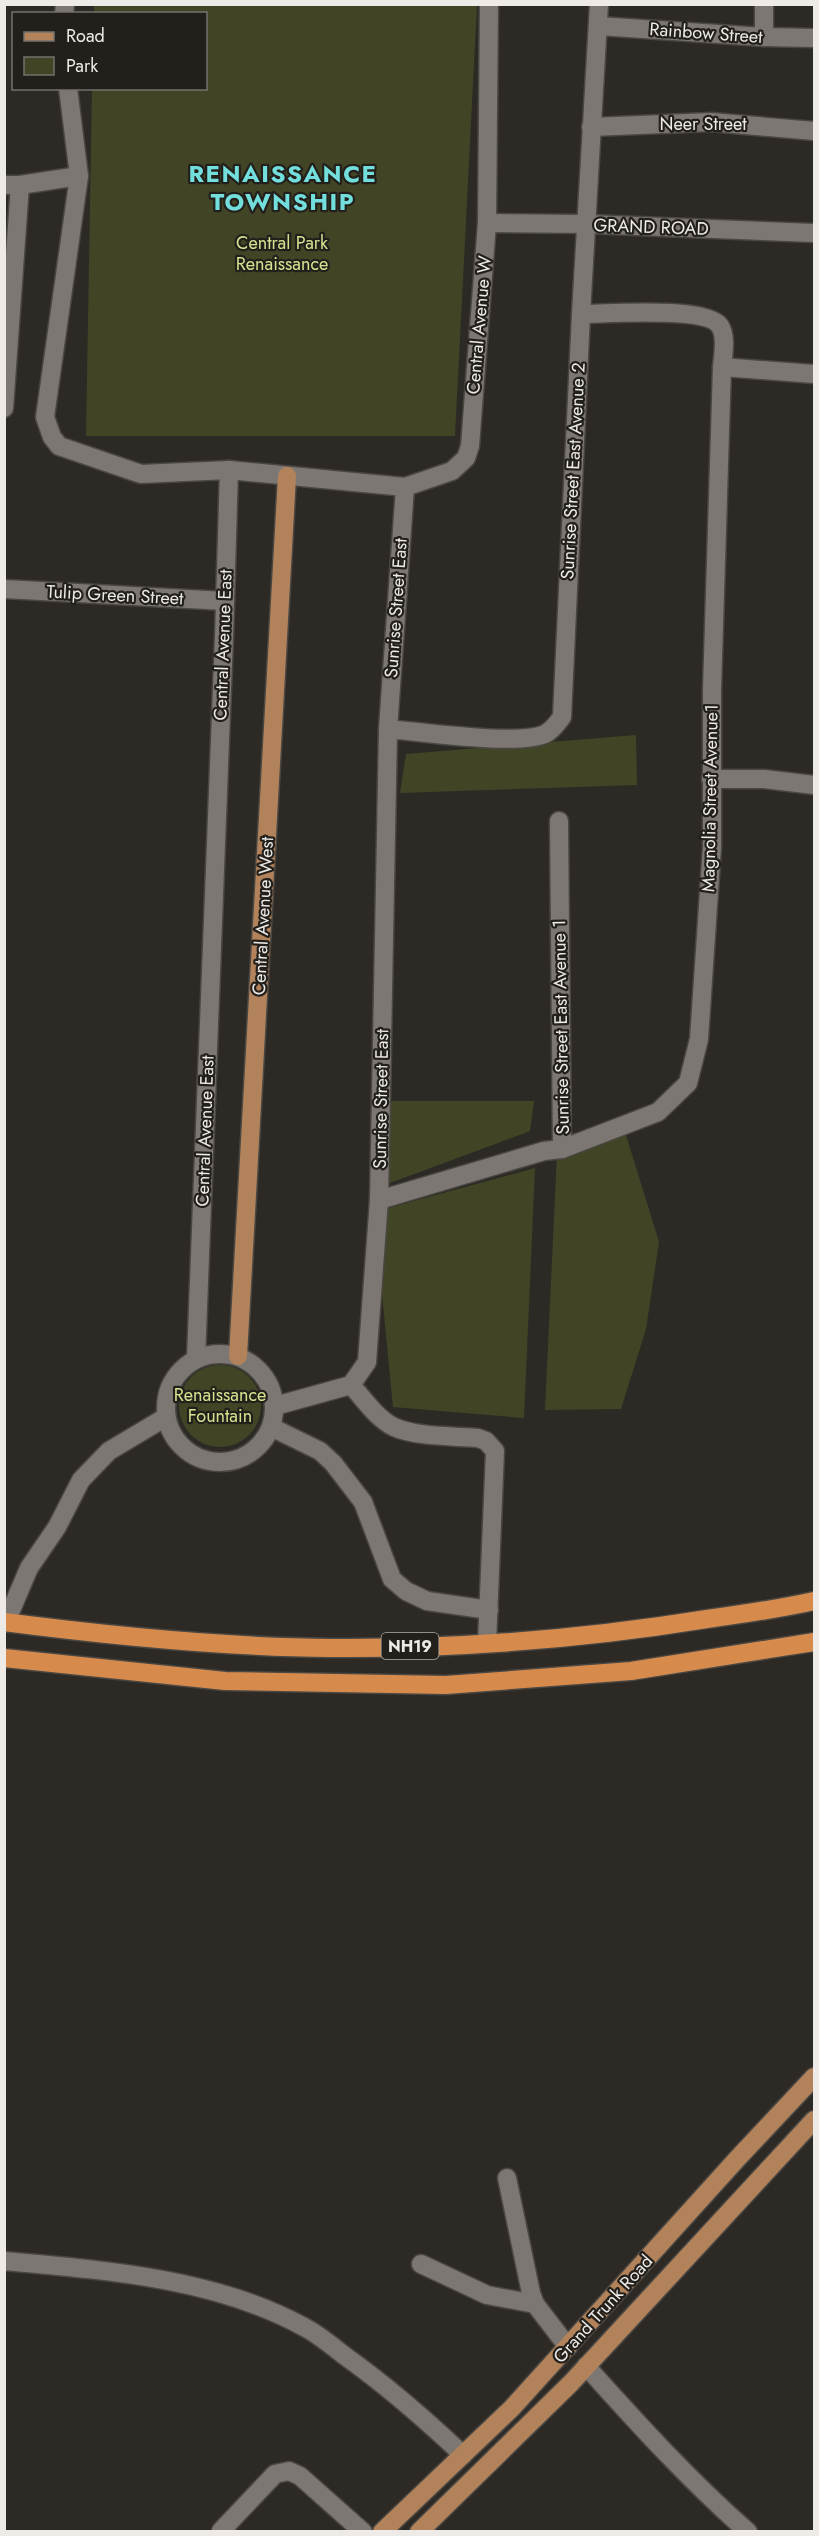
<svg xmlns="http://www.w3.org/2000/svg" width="819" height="2536" viewBox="0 0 819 2536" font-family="Jost,sans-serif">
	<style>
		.green { fill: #414526 }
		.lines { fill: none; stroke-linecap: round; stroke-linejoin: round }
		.minor-casing { stroke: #4a4642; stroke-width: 21 }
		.major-casing { stroke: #4a4642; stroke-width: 21 }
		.highway-casing { stroke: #4a4642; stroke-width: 21 }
		.minor { stroke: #7c7772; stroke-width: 18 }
		.major { stroke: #b2835b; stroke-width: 18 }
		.highway { stroke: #d68b4c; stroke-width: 18 }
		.labels { text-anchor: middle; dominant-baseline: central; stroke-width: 4.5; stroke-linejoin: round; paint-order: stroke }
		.shield { fill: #23201c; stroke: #b0adaa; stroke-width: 1.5 }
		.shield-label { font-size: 16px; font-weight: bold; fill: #edeae7 }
		.street-label { font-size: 18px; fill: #edeae7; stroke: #23201c }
		.park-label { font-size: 18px; fill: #d6e290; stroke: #23201c }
		.district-label { font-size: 24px; font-weight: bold; letter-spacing: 1.5px; fill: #73dfdd; stroke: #23201c }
	</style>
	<rect width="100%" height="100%" fill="#2d2a25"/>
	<g class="green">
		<polygon points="94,5 477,5 455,436 86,436 92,89 206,88 206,14 94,13"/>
		<polygon points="636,735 637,785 400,793 406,754"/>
		<polygon points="381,1101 534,1101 530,1131 382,1186"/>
		<polygon points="558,1132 626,1135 659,1242 646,1329 621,1409 545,1410"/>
		<polygon points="535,1168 524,1418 393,1407 374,1212"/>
		<circle cx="220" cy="1406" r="41"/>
	</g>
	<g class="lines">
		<defs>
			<g id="minor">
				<polyline points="64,14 65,4"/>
				<polyline points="598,26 764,37 814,38"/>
				<polyline points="764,37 764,4"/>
				<polyline points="68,88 79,176 45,417 52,437 59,446 141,474 229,470 224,637 196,1359"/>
				<polyline points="591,127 711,122 814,131"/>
				<polyline points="4,185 20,185 79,176"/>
				<polyline points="487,223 587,224 814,233"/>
				<path d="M581 314C606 314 707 306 720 326 727 337 723 356 722 367L814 374"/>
				<polyline points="4,408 20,185"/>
				<polyline points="229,470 405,487 452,471 466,458 470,446 487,223 489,4"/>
				<polyline points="4,589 225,601"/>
				<polyline points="388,729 405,487"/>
				<polyline points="711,779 764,779 814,785"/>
				<polyline points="562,1149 658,1112 688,1083 699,1039 712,847 712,690 722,367"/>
				<polyline points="379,1200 544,1151 562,1149 559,821"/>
				<circle cx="220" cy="1408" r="54"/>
				<path d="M351 1385C364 1399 377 1419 394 1427 416 1437 454 1436 478 1438L486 1441 495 1451 487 1643"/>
				<path d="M275 1406 351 1385 367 1362 379 1200 388 729C422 732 518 746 545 734 553 730 557 723 562 717L581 314 599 4"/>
				<polyline points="271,1427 320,1451 333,1463 363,1502 392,1579 406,1591 427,1601 489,1610"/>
				<polyline points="6,1622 29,1568 57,1527 81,1480 109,1451 166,1417"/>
				<polyline points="507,2178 531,2293 535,2304 568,2347"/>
				<path d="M4 2261C104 2270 215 2278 304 2327 318 2334 332 2346 345 2356 387 2386 425 2419 463 2455"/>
				<polyline points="421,2264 487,2295 535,2304"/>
				<path d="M586 2366C638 2424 690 2481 748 2532"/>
				<polyline points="221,2531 275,2474 289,2471 300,2476 363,2532"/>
			</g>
			<g id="major">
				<polyline points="238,1356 287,476"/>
				<polyline points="382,2532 512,2408 737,2159 814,2077"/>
				<polyline points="419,2532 571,2383 814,2120"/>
			</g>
			<g id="highway">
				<path d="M4 1622C112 1636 222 1647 331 1648 456 1649 583 1639 707 1619 743 1614 779 1609 814 1601"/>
				<polyline points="4,1658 225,1681 446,1685 631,1671 814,1642"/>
			</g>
		</defs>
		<use href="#minor" class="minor-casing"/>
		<use href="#major" class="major-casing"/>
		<use href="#highway" class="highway-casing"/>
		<use href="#minor" class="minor"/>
		<use href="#major" class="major"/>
		<use href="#highway" class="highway"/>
	</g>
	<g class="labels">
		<rect class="shield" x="381.5" y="1633" width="57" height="26" rx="4.5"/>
		<g class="shield-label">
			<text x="410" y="1646">NH19</text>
		</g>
		<g class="street-label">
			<text transform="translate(706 33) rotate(4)">Rainbow Street</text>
			<text x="703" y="124">Neer Street</text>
			<text transform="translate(651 227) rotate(2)">GRAND ROAD</text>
			<text transform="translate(479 325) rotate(-85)">Central Avenue W</text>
			<text transform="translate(573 471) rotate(-87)">Sunrise Street East Avenue 2</text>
			<text transform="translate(115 595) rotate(3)">Tulip Green Street</text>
			<text transform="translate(396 608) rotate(-86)">Sunrise Street East</text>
			<text transform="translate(223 645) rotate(-88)">Central Avenue East</text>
			<text transform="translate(710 798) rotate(-89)">Magnolia Street Avenue1</text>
			<text transform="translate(263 916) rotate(-87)">Central Avenue West</text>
			<text transform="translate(561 1027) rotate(-91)">Sunrise Street East Avenue 1</text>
			<text transform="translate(381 1099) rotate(-89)">Sunrise Street East</text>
			<text transform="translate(205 1131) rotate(-88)">Central Avenue East</text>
			<text transform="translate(603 2309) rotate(-48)">Grand Trunk Road</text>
		</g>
		<g class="park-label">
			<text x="282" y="243">Central Park<tspan x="282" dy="21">Renaissance</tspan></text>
			<text x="220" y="1395">Renaissance<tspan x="220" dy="21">Fountain</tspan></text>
		</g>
		<g class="district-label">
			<text x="283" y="173">RENAISSANCE<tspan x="283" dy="28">TOWNSHIP</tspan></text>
		</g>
	</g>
	<rect width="819" height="2536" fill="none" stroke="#edeae7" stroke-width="12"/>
	<rect x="12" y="12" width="195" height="78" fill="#23201c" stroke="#74716d" stroke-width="1.5"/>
	<rect x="24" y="32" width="30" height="9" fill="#b2835b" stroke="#74716d" stroke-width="1.5"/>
	<text x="66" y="42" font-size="18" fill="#edeae7">Road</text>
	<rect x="24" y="57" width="30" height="18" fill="#414526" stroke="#74716d" stroke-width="1.5"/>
	<text x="66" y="72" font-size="18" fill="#edeae7">Park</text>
</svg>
